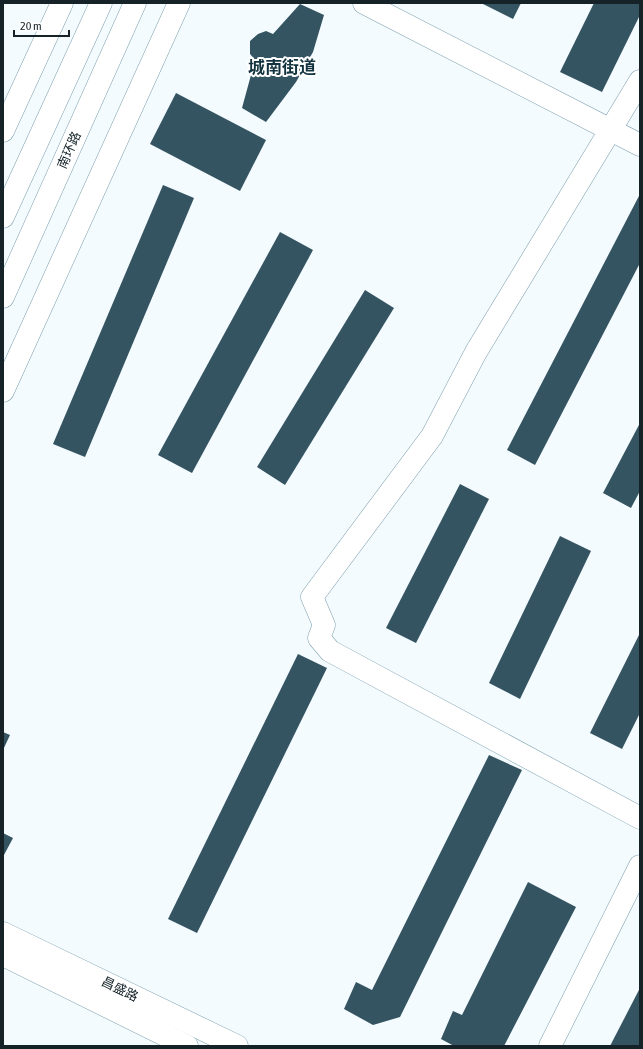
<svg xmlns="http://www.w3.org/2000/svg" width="643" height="1049" viewBox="0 0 643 1049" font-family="'Asap Condensed','Noto Sans SC',sans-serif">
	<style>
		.building { fill: #345462 }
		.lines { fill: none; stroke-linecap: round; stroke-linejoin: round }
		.minor-casing { stroke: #7c9fae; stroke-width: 23 }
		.major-casing { stroke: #7c9fae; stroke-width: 23 }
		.minor { stroke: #fff; stroke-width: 22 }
		.major { stroke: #fff; stroke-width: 22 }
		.labels { text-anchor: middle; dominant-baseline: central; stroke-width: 4; stroke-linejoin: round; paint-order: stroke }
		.street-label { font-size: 13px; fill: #152328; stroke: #fff }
		.district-label { font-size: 17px; font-weight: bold; fill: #12333f; stroke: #fff }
	</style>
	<rect width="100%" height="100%" fill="#f4fbfe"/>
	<g class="building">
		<polygon points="481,3 521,3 513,19"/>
		<polygon points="594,3 640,3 640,15 602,92 560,72"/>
		<polygon points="300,4 324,15 313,52 296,82 266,122 242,108 251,75 257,62 250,54 250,41 258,34 266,31 273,34"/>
		<polygon points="176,93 266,140 240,191 150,144"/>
		<polygon points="163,185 194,198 85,457 53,444"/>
		<polygon points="640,194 640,263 535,465 507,450"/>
		<polygon points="280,232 313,250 192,473 158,455"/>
		<polygon points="365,290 394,308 285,485 257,467"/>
		<polygon points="640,423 640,491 631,508 603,493"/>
		<polygon points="460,484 489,499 416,643 386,628"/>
		<polygon points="560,536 591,551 520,699 489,683"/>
		<polygon points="640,633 640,713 622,749 590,733"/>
		<polygon points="298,654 327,668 197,933 168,919"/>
		<polygon points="3,732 10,735 3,750"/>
		<polygon points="489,755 522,770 400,1017 373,1025 344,1009 356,982 372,990"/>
		<polygon points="3,833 13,838 4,855 3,854"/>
		<polygon points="528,882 576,907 504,1046 454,1046 441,1039 453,1011 462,1015"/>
		<polygon points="640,988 640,1046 610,1046"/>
	</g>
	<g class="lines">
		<defs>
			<g id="minor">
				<polyline points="364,3 640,145"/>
				<polyline points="640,81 476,352 432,436 312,597 324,625 319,638 330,651 640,818"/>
				<polyline points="3,131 62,3"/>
				<polyline points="3,391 179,3"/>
				<polyline points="3,933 237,1046"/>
				<polyline points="3,955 187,1046"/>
				<polyline points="550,1046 640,866"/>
			</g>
			<g id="major">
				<polyline points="3,217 101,3"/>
				<polyline points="3,297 135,3"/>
			</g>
		</defs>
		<use href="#minor" class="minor-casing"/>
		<use href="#major" class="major-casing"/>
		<use href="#minor" class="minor"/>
		<use href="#major" class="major"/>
	</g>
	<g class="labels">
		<g class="street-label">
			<text transform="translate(69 150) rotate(-66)">南环路</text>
			<text transform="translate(120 989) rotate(26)">昌盛路</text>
		</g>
		<g class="district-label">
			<text x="282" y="67">城南街道</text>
		</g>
	</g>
	<rect width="643" height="1049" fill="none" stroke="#152328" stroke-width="8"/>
	<path d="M14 30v6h55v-6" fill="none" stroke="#152328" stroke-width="2"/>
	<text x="20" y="30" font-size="12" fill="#152328" stroke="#ffffff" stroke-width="3" paint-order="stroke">20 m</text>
</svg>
